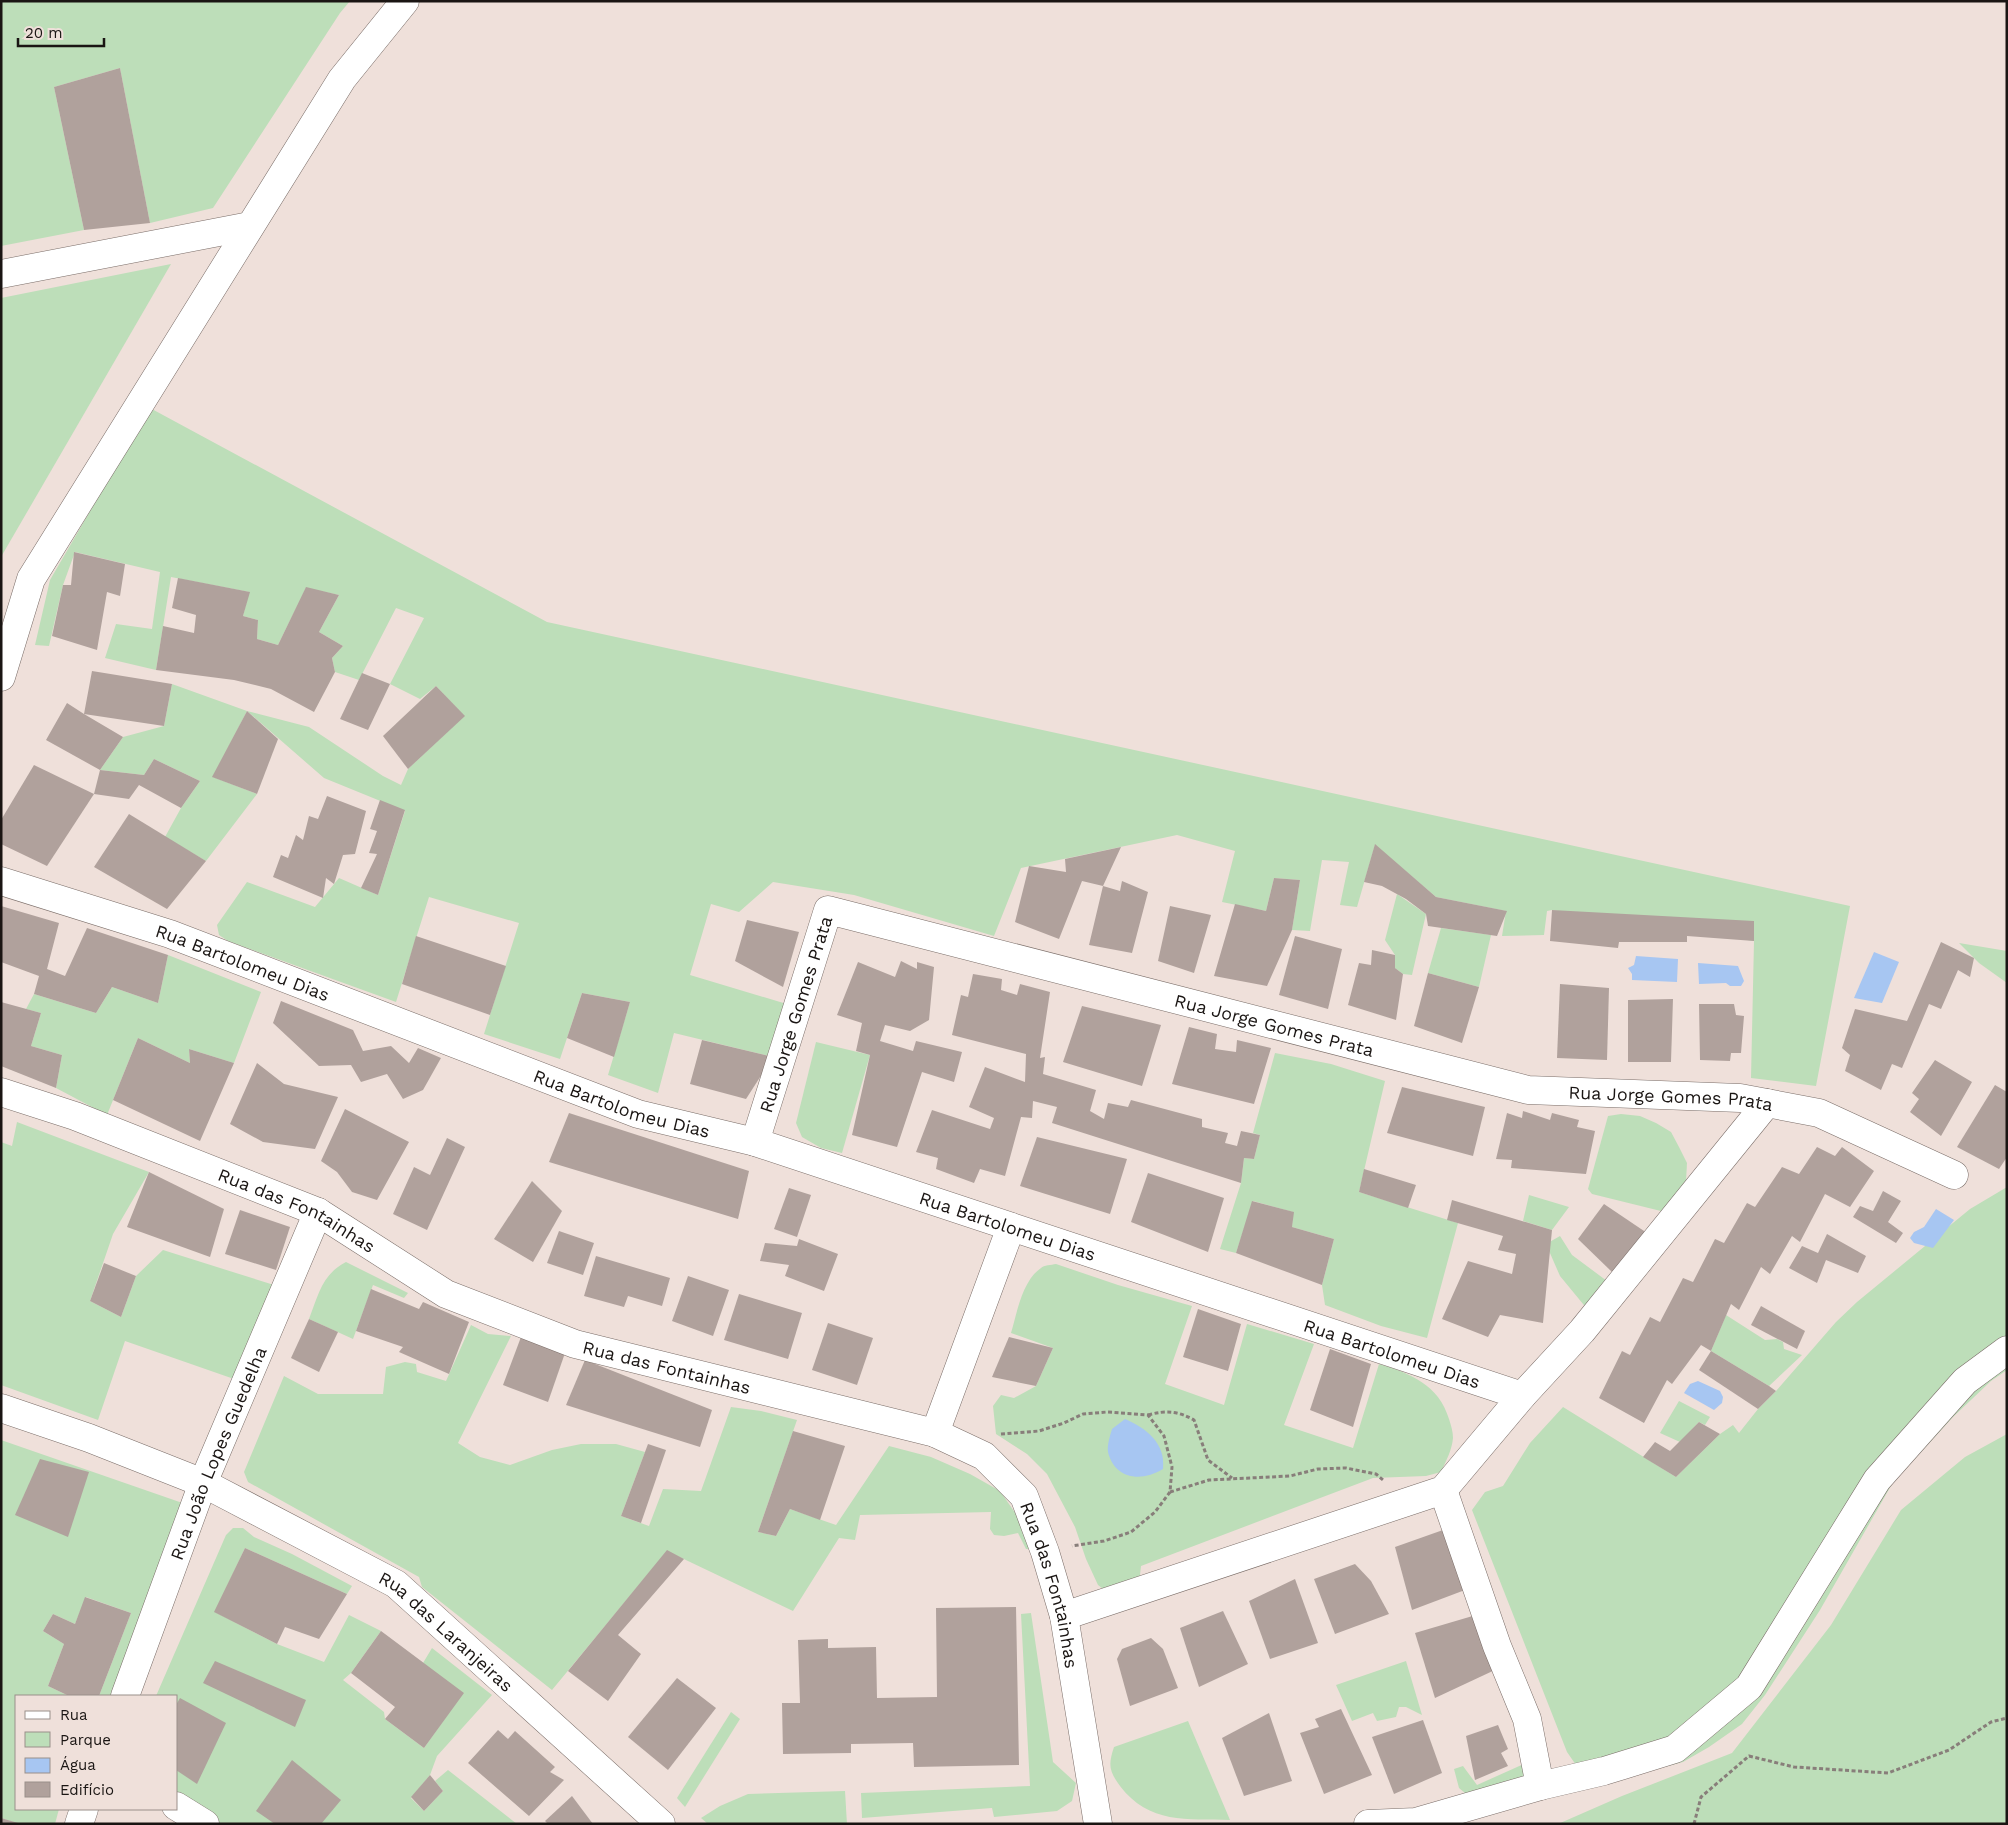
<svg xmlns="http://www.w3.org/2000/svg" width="2008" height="1825" viewBox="0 0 2008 1825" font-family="'Work Sans',sans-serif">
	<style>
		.green { fill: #bddeb9 }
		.water { fill: #a7c6f2 }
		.building { fill: #b0a19c }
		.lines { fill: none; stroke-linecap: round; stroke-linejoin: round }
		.minor-casing { stroke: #7a6d68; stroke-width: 29 }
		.tertiary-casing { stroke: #7a6d68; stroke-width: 29 }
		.path { stroke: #887e7a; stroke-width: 3; stroke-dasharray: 4 2.5; stroke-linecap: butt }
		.minor { stroke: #fff; stroke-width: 28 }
		.tertiary { stroke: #fff; stroke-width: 28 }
		.labels { text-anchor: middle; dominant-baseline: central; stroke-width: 4.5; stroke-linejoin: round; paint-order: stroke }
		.street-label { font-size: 18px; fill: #1a1513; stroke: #efe0da }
	</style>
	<rect width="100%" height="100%" fill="#efe0da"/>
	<g class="green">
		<polygon points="1,1 350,1 340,13 213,208 150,223 120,68 54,87 84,230 1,246"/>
		<polygon points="171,264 1,557 1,298"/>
		<polygon points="150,408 547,622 1850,906 1816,1086 1751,1078 1754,941 1552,910 1547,911 1544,935 1502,936 1506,911 1436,897 1375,845 1357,907 1340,905 1349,862 1322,860 1310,931 1292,930 1300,880 1274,878 1266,911 1222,902 1235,851 1177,835 1021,868 994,936 854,895 773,882 739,912 711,904 690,975 790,1005 773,1057 674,1033 658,1093 608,1075 630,1002 582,993 560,1059 484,1034 519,923 429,897 396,1002 228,941 219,935 217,925 247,882 315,907 339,878 378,895 405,811 324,778 247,711 213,777 257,794 206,861 165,837 181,808 200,781 154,759 144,775 100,770 123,737 164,726 172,684 247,711 309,727 383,776 401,785 408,769 464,716 436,686 420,699 390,684 424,618 396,608 359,680 335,672 332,658 343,646 319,632 339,595 306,588 278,645 257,639 258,620 243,616 249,592 171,577 156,670 105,658 116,624 152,629 160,572 75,552 63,585 49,646 35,645 50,580"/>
		<polygon points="1397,894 1426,914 1412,975 1403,974 1395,968 1395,955 1385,940"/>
		<polygon points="1441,928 1491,935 1479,987 1428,973"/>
		<polygon points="1959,943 2007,951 2007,983 1979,963"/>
		<polygon points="168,955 261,992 234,1063 189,1049 190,1063 138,1038 107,1115 56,1088 62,1055 31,1046 41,1013 26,1009 34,994 96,1013 112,987 158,1003"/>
		<polygon points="816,1042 870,1055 842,1153 821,1148 802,1137 796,1123"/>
		<polygon points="1275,1053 1331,1064 1385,1081 1359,1192 1458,1223 1427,1338 1381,1326 1325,1305 1322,1285 1334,1239 1292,1227 1293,1212 1253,1201 1236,1253 1220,1249 1241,1183 1244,1158 1254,1159 1260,1135 1253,1133"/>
		<polygon points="1621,1114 1640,1116 1656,1123 1671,1132 1679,1147 1687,1163 1685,1200 1673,1214 1592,1194 1588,1189 1608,1116"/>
		<polygon points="17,1122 149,1172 113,1234 90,1301 121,1317 136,1276 163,1250 274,1285 234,1379 125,1341 98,1420 1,1385 1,1142 12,1146"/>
		<polygon points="2007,1187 2007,1370 1991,1381 1953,1417 1892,1484 1820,1610 1765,1695 1742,1724 1709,1747 1683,1762 1645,1772 1576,1765 1567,1752 1472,1510 1485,1492 1503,1486 1530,1443 1563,1407 1676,1477 1720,1434 1733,1425 1739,1433 1758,1409 1776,1391 1836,1322 1857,1302 1970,1209"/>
		<polygon points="1529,1195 1569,1207 1552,1230 1523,1221"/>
		<polygon points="1560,1236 1572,1255 1611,1284 1588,1310 1560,1276 1546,1244"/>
		<path d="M346 1262 408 1293 404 1298 373 1285 353 1339 309 1319C318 1296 322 1274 346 1262Z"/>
		<path d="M1056 1264 1118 1285 1192 1306 1165 1384 1224 1405 1247 1324 1314 1344 1284 1425 1353 1448 1379 1364C1410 1373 1439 1385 1449 1419 1451 1425 1453 1432 1453 1438 1452 1450 1446 1461 1441 1472L1426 1476 1373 1478 1141 1566 1140 1575 1133 1587 1107 1592 1098 1585 1086 1559 1075 1527 1047 1474 1027 1454 996 1434 993 1406 1001 1395 1014 1398 1036 1386 1053 1348 1011 1333C1017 1313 1022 1281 1041 1268 1044 1265 1051 1265 1056 1264Z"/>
		<polygon points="1726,1315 1765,1340 1777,1339 1783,1342 1784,1349 1802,1355 1769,1386 1711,1351"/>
		<polygon points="471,1325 488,1334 511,1336 458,1443 480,1457 510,1465 552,1450 581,1444 616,1444 645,1452 621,1516 649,1526 663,1489 701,1491 731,1407 761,1411 797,1420 758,1532 776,1536 790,1509 836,1525 889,1446 931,1457 970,1474 1000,1491 1018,1517 1036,1549 1026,1549 1018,1533 1004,1536 994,1535 990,1529 991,1512 860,1515 855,1540 839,1538 793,1611 667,1551 552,1690 422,1587 419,1577 248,1482 244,1472 284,1376 318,1394 383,1394 386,1367 405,1362 416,1364 417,1372 446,1381"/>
		<polygon points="1679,1401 1710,1417 1705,1425 1699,1422 1680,1442 1660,1433"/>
		<polygon points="2007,1434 2007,1824 1558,1824 1622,1796 1732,1753 1831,1625 1901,1510 1965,1457"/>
		<polygon points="1,1440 194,1507 118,1696 99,1696 131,1613 86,1597 75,1624 53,1614 43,1631 64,1644 48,1686 69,1696 16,1696 16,1809 59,1809 55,1824 19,1824 1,1818"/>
		<polygon points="233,1528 243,1528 254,1537 292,1554 352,1586 347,1594 245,1548 215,1612 277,1644 324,1662 349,1615 381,1631 351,1673 343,1680 384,1712 385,1719 424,1748 463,1693 423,1663 432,1648 492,1695 437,1756 430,1775 411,1798 424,1811 443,1791 435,1781 448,1770 517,1824 213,1824 176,1799 176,1696 156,1696 226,1535"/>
		<polygon points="1031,1613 1053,1762 1076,1783 1072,1801 1057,1811 994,1817 992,1808 862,1818 861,1793 1030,1786 1021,1614"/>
		<polygon points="1406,1661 1422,1715 1406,1707 1399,1707 1396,1717 1377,1721 1373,1713 1352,1721 1336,1685"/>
		<polygon points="731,1712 740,1719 685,1807 677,1798"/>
		<path d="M1188 1721 1230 1820C1187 1819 1149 1824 1120 1786 1109 1771 1108 1765 1114 1747Z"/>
		<polygon points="1535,1759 1540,1786 1478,1804 1459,1788 1454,1769 1463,1766 1477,1785"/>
		<polygon points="845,1791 847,1824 708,1824 701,1818 720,1806 748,1794"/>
	</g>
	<g class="water">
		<polygon points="1874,952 1899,962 1882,1003 1854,998"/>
		<polygon points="1636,956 1678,959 1677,982 1632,980 1632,974 1628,968 1634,965"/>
		<polygon points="1698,963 1738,966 1744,981 1741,986 1730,986 1726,983 1699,984"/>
		<polygon points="1936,1209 1954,1220 1933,1248 1914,1243 1910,1238 1914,1232 1924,1227"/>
		<polygon points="1698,1381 1720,1391 1723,1397 1722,1403 1714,1410 1684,1393 1690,1384"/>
		<path d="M1125 1419C1146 1428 1166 1443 1163 1469 1142 1482 1115 1480 1108 1452 1107 1445 1110 1436 1112 1429Z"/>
	</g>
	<g class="building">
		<polygon points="120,68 150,223 84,230 54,87"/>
		<polygon points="74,552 125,564 120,596 107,592 97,650 52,636 63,585 71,585"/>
		<polygon points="178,578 250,592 243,616 258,620 257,639 278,645 306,587 339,595 319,632 343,646 332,658 335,672 314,712 271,689 234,680 156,670 163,626 194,633 196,615 172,608"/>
		<polygon points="92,671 172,684 164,726 84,714 123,737 100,770 144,775 154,759 200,781 181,808 139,785 129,799 94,794 100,770 46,740 67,703 84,714"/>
		<polygon points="362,673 390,684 368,730 340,719"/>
		<polygon points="436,686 465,716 408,769 383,736"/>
		<polygon points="247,711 278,739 257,794 212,777"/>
		<polygon points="34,765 94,794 47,866 1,844 1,820"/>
		<polygon points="327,796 366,811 355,854 343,855 334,884 326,878 323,898 273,877 281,855 288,858 296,835 303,840 309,816 318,819"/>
		<polygon points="380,800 405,810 378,895 361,888 377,854 369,853 377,831 370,829"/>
		<polygon points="129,814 206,861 167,909 94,867"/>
		<polygon points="1375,844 1436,897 1507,911 1497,936 1428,926 1426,914 1406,899 1382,886 1364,882"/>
		<polygon points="1121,847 1103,886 1082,881 1059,939 1015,922 1029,866 1066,872 1065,859"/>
		<polygon points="1274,878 1300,880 1292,930 1267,986 1214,976 1235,904 1266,911"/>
		<polygon points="1122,881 1148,892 1132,953 1089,945 1103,886 1120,891"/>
		<polygon points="1,906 59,923 47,969 65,976 87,928 168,955 158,1003 112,987 96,1013 34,994 39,976 1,962"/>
		<polygon points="1170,906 1211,915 1194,973 1158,961"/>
		<polygon points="1552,910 1754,921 1754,941 1687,936 1687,942 1619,942 1618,948 1550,941"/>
		<polygon points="747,920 799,932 783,987 735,961"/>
		<polygon points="416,936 506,966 490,1015 402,984"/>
		<polygon points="1295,936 1342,949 1328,1009 1279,995"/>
		<polygon points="1941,942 1974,958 1970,977 1958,970 1941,1009 1929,1004 1902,1068 1892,1064 1881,1090 1845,1071 1850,1055 1842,1048 1855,1009 1907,1021"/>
		<polygon points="1372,950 1395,955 1395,968 1403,974 1396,1020 1348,1005 1359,963 1371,965"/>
		<polygon points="901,961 917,969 917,962 934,967 929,1020 910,1031 885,1025 880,1041 913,1051 916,1041 962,1052 954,1082 922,1072 897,1147 852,1135 870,1055 856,1051 862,1023 837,1015 858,962 895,977"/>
		<polygon points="1428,973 1479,987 1462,1043 1414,1026"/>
		<polygon points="973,974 1002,979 1001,990 1017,995 1020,984 1050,992 1040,1058 1045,1057 1043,1074 1096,1090 1090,1111 1104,1119 1108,1103 1128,1107 1131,1100 1202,1119 1202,1127 1228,1133 1225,1143 1237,1146 1241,1131 1260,1135 1254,1159 1244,1158 1241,1183 1052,1123 1057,1107 1033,1101 1032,1118 1021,1117 1005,1176 980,1169 974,1183 936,1169 938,1158 916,1152 932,1110 990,1129 994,1118 969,1107 985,1067 1025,1082 1026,1054 952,1035 961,995 968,997"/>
		<polygon points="1560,984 1609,988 1607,1060 1557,1058"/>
		<polygon points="582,993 630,1002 614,1057 567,1038"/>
		<polygon points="1673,999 1671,1062 1628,1062 1628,1000"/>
		<polygon points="281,1001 353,1030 363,1051 391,1046 409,1063 418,1048 441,1058 423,1090 403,1099 387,1074 361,1082 351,1065 319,1066 273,1023"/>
		<polygon points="1,1002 41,1013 31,1046 62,1055 56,1088 1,1066"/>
		<polygon points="1699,1004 1734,1004 1736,1015 1744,1016 1741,1053 1731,1053 1730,1061 1700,1060"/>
		<polygon points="1082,1006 1161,1025 1142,1086 1063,1062"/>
		<polygon points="1189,1027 1217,1034 1215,1049 1236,1052 1237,1040 1271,1048 1254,1104 1172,1084"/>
		<polygon points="138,1038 190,1063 189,1049 234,1063 200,1141 113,1100"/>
		<polygon points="702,1040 773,1057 746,1099 690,1084"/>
		<polygon points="1935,1060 1972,1082 1941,1136 1910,1112 1919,1099 1912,1093"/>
		<polygon points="257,1063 284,1084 338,1097 315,1149 263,1142 230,1124"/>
		<polygon points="1995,1085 2007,1092 2007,1157 1999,1169 1957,1147"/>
		<polygon points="1402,1087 1485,1107 1473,1156 1387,1133"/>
		<polygon points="345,1109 409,1142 377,1200 352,1192 337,1172 321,1161"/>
		<polygon points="1523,1111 1550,1120 1552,1113 1579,1120 1577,1127 1595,1131 1586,1174 1511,1168 1512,1160 1496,1159 1507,1113 1522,1118"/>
		<polygon points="569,1113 749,1171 738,1219 549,1162"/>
		<polygon points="1037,1137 1127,1159 1110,1214 1020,1186"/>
		<polygon points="447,1138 465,1147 427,1230 393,1214 414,1167 430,1175"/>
		<polygon points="1817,1147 1835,1156 1842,1147 1874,1171 1850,1207 1825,1194 1800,1242 1792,1236 1770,1274 1761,1267 1739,1310 1731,1304 1711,1351 1701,1345 1672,1384 1667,1380 1644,1423 1599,1398 1622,1351 1630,1355 1650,1317 1660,1322 1683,1278 1693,1282 1715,1239 1724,1243 1747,1203 1755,1207 1782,1167 1799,1174"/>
		<polygon points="1364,1169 1416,1185 1408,1208 1359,1192"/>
		<polygon points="149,1172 224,1209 210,1257 127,1227"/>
		<polygon points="1148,1173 1224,1198 1208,1252 1131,1222"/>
		<polygon points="532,1181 562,1211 533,1262 494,1239"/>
		<polygon points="789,1188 811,1195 797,1237 774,1229"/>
		<polygon points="1883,1191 1901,1201 1888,1222 1903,1233 1896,1243 1853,1217 1860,1206 1873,1211"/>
		<polygon points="1452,1200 1552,1230 1543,1323 1500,1315 1488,1337 1442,1319 1468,1261 1512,1274 1516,1254 1498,1250 1503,1236 1447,1220"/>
		<polygon points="1252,1201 1294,1212 1292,1227 1334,1239 1322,1285 1236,1253"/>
		<polygon points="1604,1204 1647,1233 1612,1272 1578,1239"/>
		<polygon points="240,1210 290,1227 276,1270 225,1254"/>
		<polygon points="559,1231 594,1243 583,1275 547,1263"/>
		<polygon points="1827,1234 1866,1256 1858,1273 1826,1260 1817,1283 1789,1268 1802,1246 1818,1253"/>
		<polygon points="799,1239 838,1254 824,1291 785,1276 789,1265 760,1261 765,1243 797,1246"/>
		<polygon points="596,1256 670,1278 662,1306 628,1296 624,1307 584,1296"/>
		<polygon points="104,1263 136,1276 121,1317 90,1301"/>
		<polygon points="688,1276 729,1290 713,1336 672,1321"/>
		<polygon points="371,1289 419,1309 423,1302 469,1322 449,1374 399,1352 403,1347 356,1331"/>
		<polygon points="739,1294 802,1313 788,1359 724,1340"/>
		<polygon points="1761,1306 1805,1331 1797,1349 1751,1325"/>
		<polygon points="1198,1309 1241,1324 1228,1371 1183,1357"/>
		<polygon points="309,1319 338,1332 319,1372 291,1358"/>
		<polygon points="828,1323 873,1338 857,1385 812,1370"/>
		<polygon points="521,1337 565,1353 548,1402 503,1385"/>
		<polygon points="1009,1337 1053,1348 1036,1386 992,1377"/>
		<polygon points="1330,1349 1371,1364 1353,1427 1310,1410"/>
		<polygon points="1711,1351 1769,1386 1776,1391 1758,1409 1699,1370"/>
		<polygon points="585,1360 712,1410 700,1447 566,1405"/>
		<polygon points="1699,1422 1720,1434 1676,1477 1643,1457 1655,1442 1670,1451"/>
		<polygon points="793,1431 845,1446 820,1520 790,1509 776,1536 758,1532"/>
		<polygon points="648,1444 666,1450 641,1523 621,1516"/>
		<polygon points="40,1459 89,1472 68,1537 15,1515"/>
		<polygon points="1443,1530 1465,1590 1412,1610 1395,1547"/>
		<polygon points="245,1548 347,1594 319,1639 285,1627 277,1644 214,1612"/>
		<polygon points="667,1550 684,1559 618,1635 641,1654 608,1701 568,1671"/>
		<polygon points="1355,1564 1371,1581 1389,1614 1335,1634 1314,1579"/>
		<polygon points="1295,1579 1318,1643 1270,1659 1249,1601"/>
		<polygon points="85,1597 131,1613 99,1696 69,1696 48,1686 64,1644 43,1631 53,1614 75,1624"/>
		<polygon points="1016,1607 1019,1765 914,1767 913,1743 851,1744 851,1753 783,1754 782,1703 800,1703 798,1640 828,1639 828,1648 876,1647 877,1698 937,1697 936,1608"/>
		<polygon points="1223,1611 1248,1664 1199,1687 1180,1628"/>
		<polygon points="1476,1615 1497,1669 1435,1698 1415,1633"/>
		<polygon points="381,1631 464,1693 424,1748 385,1719 395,1707 351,1673"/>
		<polygon points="1151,1638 1163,1649 1178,1688 1130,1706 1117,1659 1122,1649"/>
		<polygon points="215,1661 306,1700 295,1727 203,1683"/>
		<polygon points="677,1678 716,1708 668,1770 628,1737"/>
		<polygon points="180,1698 226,1723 197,1784 176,1770 176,1705"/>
		<polygon points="1341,1709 1372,1775 1324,1794 1300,1733 1319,1727 1315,1719"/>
		<polygon points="1269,1713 1292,1781 1244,1796 1222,1738"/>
		<polygon points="1423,1720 1442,1773 1394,1794 1372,1737"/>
		<polygon points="1498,1725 1508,1749 1501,1753 1508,1766 1475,1780 1466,1736"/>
		<polygon points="498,1730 508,1739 515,1731 555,1767 550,1772 564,1780 529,1816 468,1763"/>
		<polygon points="292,1760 341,1800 321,1824 275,1824 256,1811"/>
		<polygon points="430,1775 443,1791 424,1811 411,1797"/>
		<polygon points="572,1796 593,1824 548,1824 545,1821"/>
		<polygon points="1,1818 18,1823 18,1824 1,1824"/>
	</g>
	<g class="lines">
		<defs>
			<g id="minor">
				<polyline points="1,274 250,226"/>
				<polyline points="1,677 31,579 342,79 405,1"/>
				<path id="s1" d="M1 881 170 934 638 1114 755 1142 1522 1396 1443 1490 1064 1616"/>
				<path id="s2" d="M1 1092 75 1116 318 1212 446 1294 575 1344 935 1433 984 1456 1024 1496 1045 1552 1064 1616 1098 1824"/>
				<path id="s3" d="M755 1142 828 910 1528 1090 1740 1098 1819 1113 1954 1175"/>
				<polyline points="1522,1396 1582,1331 1767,1103"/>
				<path id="s4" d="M1 1408 89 1438 203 1483 396 1584 661 1824"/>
				<polyline points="935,1433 1011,1227"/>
				<path id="s5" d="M125 1696 203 1483 318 1212"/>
				<polyline points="176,1806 205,1824"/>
				<polyline points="79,1824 84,1809"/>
				<polyline points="1368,1824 1416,1822 1540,1786 1527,1719 1497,1646 1443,1490"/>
			</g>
			<polyline id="tertiary" points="1540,1786 1604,1771 1675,1749 1749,1687 1877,1480 1965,1381 2007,1350"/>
		</defs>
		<use href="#minor" class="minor-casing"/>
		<use href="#tertiary" class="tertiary-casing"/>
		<g class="path">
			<path d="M1148 1415C1166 1410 1178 1411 1194 1420L1208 1460 1232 1478"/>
			<polyline points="1001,1434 1039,1431 1064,1423 1083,1414 1107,1412 1148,1415 1164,1436 1172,1467 1170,1492 1155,1512 1131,1532 1104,1541 1072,1546"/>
			<polyline points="1170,1492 1209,1480 1290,1476 1318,1469 1346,1468 1376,1474 1383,1480"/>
			<polyline points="1694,1824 1701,1797 1749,1756 1794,1767 1888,1773 1949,1750 1991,1722 2007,1718"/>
		</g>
		<use href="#minor" class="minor"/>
		<use href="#tertiary" class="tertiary"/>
	</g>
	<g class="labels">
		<g class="street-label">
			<text stroke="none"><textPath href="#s1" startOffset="255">Rua Bartolomeu Dias</textPath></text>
			<text stroke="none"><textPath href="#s3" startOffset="134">Rua Jorge Gomes Prata</textPath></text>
			<text stroke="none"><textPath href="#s3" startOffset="704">Rua Jorge Gomes Prata</textPath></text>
			<text stroke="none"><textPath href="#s3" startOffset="1109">Rua Jorge Gomes Prata</textPath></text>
			<text stroke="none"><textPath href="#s1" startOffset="660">Rua Bartolomeu Dias</textPath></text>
			<text stroke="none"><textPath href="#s2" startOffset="319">Rua das Fontainhas</textPath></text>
			<text stroke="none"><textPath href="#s1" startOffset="1065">Rua Bartolomeu Dias</textPath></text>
			<text stroke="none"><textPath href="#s1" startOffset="1470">Rua Bartolomeu Dias</textPath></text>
			<text stroke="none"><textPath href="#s2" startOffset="724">Rua das Fontainhas</textPath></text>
			<text stroke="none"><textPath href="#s5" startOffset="260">Rua João Lopes Guedelha</textPath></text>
			<text stroke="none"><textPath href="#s2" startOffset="1204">Rua das Fontainhas</textPath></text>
			<text stroke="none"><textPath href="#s4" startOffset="502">Rua das Laranjeiras</textPath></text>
		</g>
	</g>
	<rect width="2008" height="1825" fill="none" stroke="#1a1513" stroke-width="5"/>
	<rect x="15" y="1695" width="162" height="115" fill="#efe0da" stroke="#9a8f8a"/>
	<rect x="25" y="1711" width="25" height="8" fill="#ffffff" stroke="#9a8f8a"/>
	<text x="60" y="1720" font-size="15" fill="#1a1513">Rua</text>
	<rect x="25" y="1732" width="25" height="15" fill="#bddeb9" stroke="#9a8f8a"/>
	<text x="60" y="1745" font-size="15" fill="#1a1513">Parque</text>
	<rect x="25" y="1758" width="25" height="15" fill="#a7c6f2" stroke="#9a8f8a"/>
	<text x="60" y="1770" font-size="15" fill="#1a1513">Água</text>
	<rect x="25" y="1782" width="25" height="15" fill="#b0a19c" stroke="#9a8f8a"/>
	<text x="60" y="1795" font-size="15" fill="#1a1513">Edifício</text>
	<path d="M18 38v8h86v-8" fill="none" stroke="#1a1513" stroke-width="2.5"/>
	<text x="25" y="38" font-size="15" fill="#1a1513" stroke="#efe0da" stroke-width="4" paint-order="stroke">20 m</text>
</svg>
